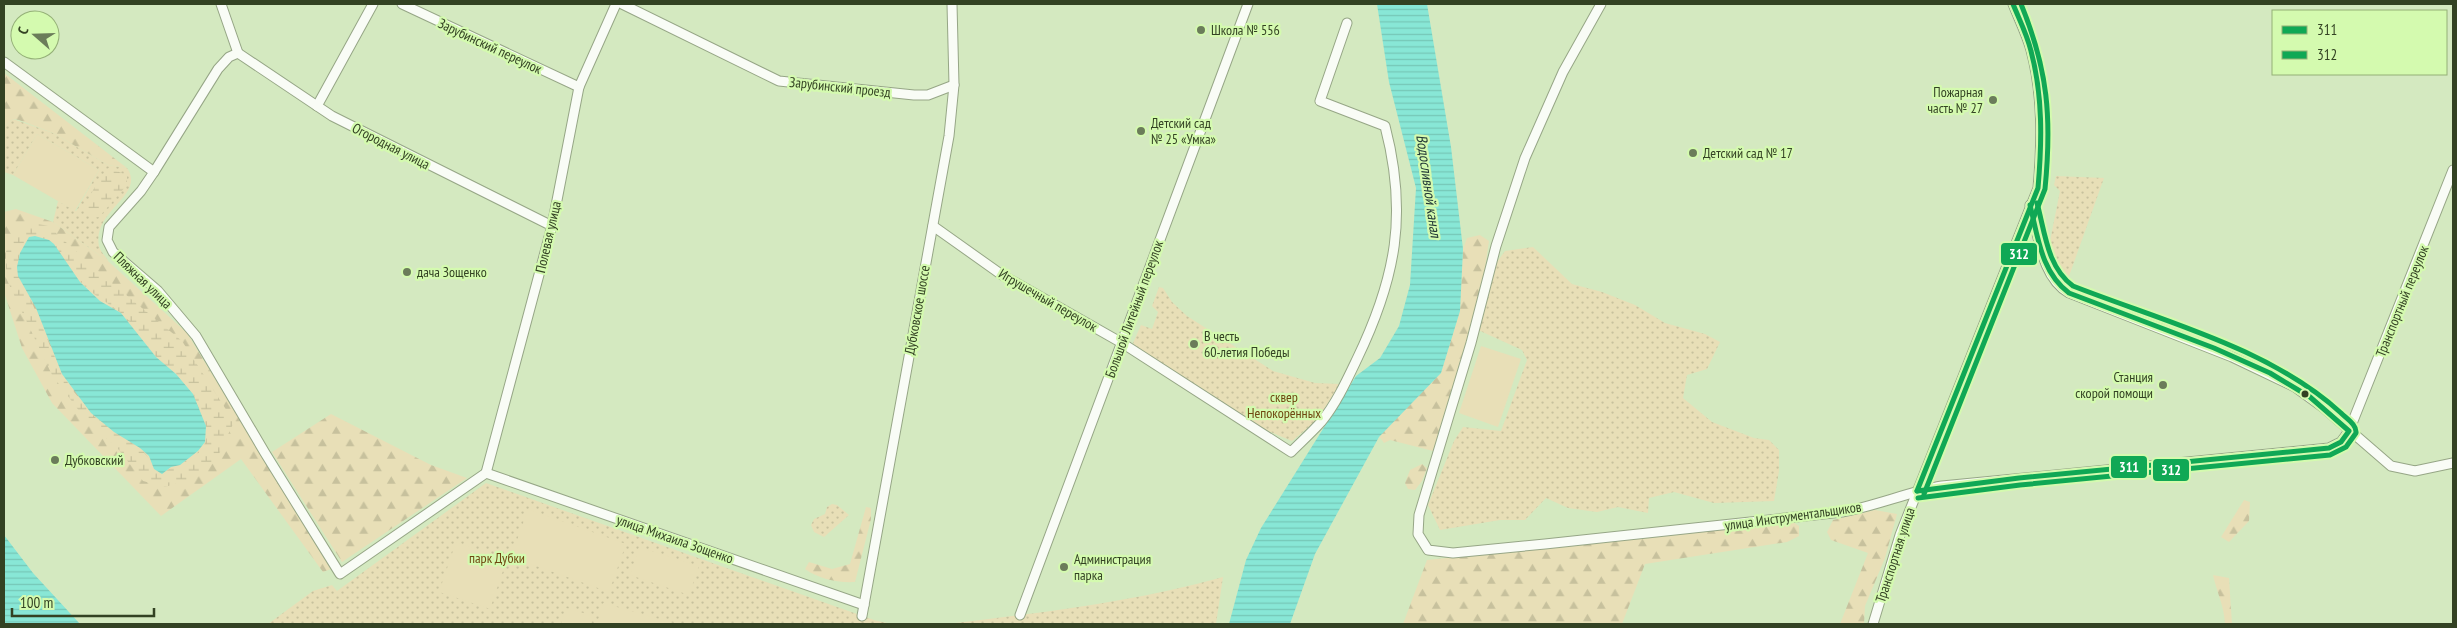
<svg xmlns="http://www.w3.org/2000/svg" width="2457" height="628" viewBox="0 0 2457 628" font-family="'PT Sans Narrow',sans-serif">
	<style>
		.grass { fill: url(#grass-dots) }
		.forest { fill: url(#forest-firs) }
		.wetland { fill: url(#wetland-marsh); fill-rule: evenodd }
		.garden { fill: #e8dfb7 }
		.water { fill: url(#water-rules) }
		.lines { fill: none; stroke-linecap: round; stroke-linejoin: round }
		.street-casing { stroke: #96a686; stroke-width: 11 }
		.street { stroke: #f9fcf6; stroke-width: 9 }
		.bus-1-casing { stroke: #d4faaf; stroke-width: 9 }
		.bus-2-casing { stroke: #d4faaf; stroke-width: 9 }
		.bus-1 { stroke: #10a855; stroke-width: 5 }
		.bus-2 { stroke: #10a855; stroke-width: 5 }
		.poi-dot { fill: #6b7c5a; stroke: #d4faaf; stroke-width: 2 }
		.bus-dot { fill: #334223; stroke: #d4faaf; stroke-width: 2 }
		.labels { text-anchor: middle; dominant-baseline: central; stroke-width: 4.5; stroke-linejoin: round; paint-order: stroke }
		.poi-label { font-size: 14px; fill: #334223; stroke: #d4faaf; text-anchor: start }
		.street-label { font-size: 14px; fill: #334223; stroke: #d4faaf }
		.park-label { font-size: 14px; fill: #6f4811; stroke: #d4faaf }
		.water-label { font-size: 15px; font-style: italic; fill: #213736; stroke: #d4faaf }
		.line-badge { stroke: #d4faaf; stroke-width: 2 }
		.badge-label { font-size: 14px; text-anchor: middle; font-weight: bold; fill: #fff }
	</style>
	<defs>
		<pattern id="grass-dots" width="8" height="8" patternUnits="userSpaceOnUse" patternTransform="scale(1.25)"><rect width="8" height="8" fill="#e8dfb7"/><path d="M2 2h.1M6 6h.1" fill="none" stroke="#c7c19d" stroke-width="1.8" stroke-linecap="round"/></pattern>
		<pattern id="forest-firs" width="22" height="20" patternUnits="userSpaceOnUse" patternTransform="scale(1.25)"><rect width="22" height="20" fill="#e8dfb7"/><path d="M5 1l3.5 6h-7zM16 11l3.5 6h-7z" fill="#c7c19d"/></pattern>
		<pattern id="wetland-marsh" width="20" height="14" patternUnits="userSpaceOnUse" patternTransform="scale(1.25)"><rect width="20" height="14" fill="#e8dfb7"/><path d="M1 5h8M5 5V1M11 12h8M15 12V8" fill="none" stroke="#c7c19d"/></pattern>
		<pattern id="water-rules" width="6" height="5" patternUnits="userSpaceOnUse" patternTransform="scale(1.25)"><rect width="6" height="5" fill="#88e7d6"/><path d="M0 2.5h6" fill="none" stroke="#76c7b7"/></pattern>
	</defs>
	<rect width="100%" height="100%" fill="#d4e9c0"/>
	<g class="grass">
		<path d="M13 119 53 133 108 165 127 168C146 196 92 210 99 246 100 251 106 257 109 262L53 222 58 201 76 211 99 170 37 134 13 175 4 172V127Z"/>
		<polygon points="2056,176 2104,178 2068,279 2072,284 2081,285 2224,342 2235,347 2231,355 2065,287 2050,241 2060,191 2054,185"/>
		<polygon points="1533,247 1572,284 1602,292 1635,305 1665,323 1705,334 1720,342 1707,369 1687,375 1683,398 1712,422 1754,438 1769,440 1779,450 1779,471 1774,501 1714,503 1674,492 1649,498 1648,513 1618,507 1597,512 1568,508 1546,498 1525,520 1500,520 1440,530 1428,505 1454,441 1463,427 1501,431 1527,360 1522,350 1478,330 1494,266 1505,251"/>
		<path d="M1159 287 1163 288 1172 302 1187 316 1273 371 1315 383 1340 384 1317 420 1292 441C1238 421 1186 381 1138 349L1133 343 1141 325 1152 329 1158 312 1152 306Z"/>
		<polygon points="486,483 874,620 891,624 268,624 313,591 332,585 337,591"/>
		<polygon points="832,504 837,505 849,515 824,537 814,532 811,525 814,519 825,514 827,507"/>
		<path d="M1223 577 1216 624H947C1040 613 1133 602 1223 577Z"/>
	</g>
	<g class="forest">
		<polygon points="4,73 127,168 108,165 53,133 19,120 13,119 4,127"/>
		<polygon points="16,209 53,222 109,262 187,333 331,569 323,572 241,459 161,516 52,403 22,348 4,292 4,212"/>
		<polygon points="1480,235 1489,241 1482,289 1433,451 1390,440 1384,443 1379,436 1441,373 1460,311 1463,249 1467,238"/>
		<polygon points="331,414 431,465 467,478 342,562 272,452"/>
		<polygon points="1422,464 1427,468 1422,481 1415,490 1408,489 1405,483 1410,470"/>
		<polygon points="2244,500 2250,502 2249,521 2229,542 2221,537"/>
		<path d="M866 507 871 508V519L855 582C837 583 819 579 805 569L809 562 832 569 850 564Z"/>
		<polygon points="1875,510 1897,514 1885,558 1865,606 1864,624 1840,624 1868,553 1831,540 1827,532 1833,520"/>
		<polygon points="1793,522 1799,526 1799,536 1787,542 1645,564 1622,624 1403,624 1427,560"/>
		<path d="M2213 575 2229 578 2232 624H2225C2224 605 2217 593 2213 575Z"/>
	</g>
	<g class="wetland">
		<path d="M108 168 127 175V185L99 217 91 218 84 212C88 197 98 180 108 168Z"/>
		<path d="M30 222 48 226 108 280 182 341 234 422 217 458 188 480 165 487 143 481 119 450 83 416 52 375 6 278V252L17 231ZM29 237 54 244C62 256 71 270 80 281 92 295 108 302 122 314 135 325 144 342 155 356 161 364 170 369 177 376 191 389 215 429 203 447 194 461 174 464 162 474L140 448 96 418 74 392 62 374 17 267 20 253Z"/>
	</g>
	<g class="garden">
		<polygon points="37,134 99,170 75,211 13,175"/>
		<polygon points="1481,346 1521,359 1498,427 1459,413"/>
		<polygon points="528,509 626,544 609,592 511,557"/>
		<polygon points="456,542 507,559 490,609 439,592"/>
		<polygon points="639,547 699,566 689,595 630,575"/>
		<polygon points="603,603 673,623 678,624 597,624"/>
		<polygon points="566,608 594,616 591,624 561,624"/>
	</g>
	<g class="water">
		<polygon points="1377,4 1427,4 1451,147 1463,249 1460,311 1441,373 1379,437 1315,554 1290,624 1229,624 1246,560 1261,528 1356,376 1380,358 1399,326 1410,285 1416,188 1389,82"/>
		<polygon points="35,236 49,240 54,244 80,282 100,301 121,313 156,357 176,374 193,394 206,426 205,442 198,451 180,465 171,467 162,474 154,469 149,456 140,448 114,432 91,413 62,374 36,308 18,276 17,267 20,253 29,237"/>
		<polygon points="4,535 33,573 80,624 4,624"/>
	</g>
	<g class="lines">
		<defs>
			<g id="street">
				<polyline points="221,4 238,53"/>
				<polyline points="402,4 579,87"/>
				<polyline points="622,4 779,81 914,95 928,95 954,85"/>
				<path d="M1601 4 1563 72 1525 158 1496 246 1471 343 1419 515 1418 534 1428 550 1453 553 1545 544 1842 512C1876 506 1908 492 1942 486L2329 448 2341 442 2349 431 2453 170"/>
				<polyline points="238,53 332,116 552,226"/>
				<polyline points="4,62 154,172 141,191 109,227 107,240 113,252 158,291 196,336 265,453 340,574 486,473"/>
				<polyline points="317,106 373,4"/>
				<polyline points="154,172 218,69 229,57 238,53"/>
				<path d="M2030 205C2039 235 2041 277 2069 293L2232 357 2295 387 2324 408 2391 466 2415 471 2453 463"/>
				<path d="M933 226 1002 275 1122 343 1291 452C1301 442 1312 432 1321 422 1336 404 1347 380 1357 359 1396 278 1408 214 1385 126L1320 101 1347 23"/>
				<polyline points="486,473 552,226 579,87 616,4"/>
				<polyline points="486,473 864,605"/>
				<polyline points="1020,615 1248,4"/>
				<polyline points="862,616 949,136 954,85 952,4"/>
				<path d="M1873 624 1900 535 2038 188C2042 142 2043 95 2031 50 2027 35 2019 19 2013 4"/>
			</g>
		</defs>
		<use href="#street" class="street-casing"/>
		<use href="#street" class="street"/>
		<defs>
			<g id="bus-1">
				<path d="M1917 491 2019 478 2329 448 2341 442 2349 431 2310 397 2270 373 2214 348 2069 293C2041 272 2038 237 2030 205"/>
				<path d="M1917 491 2038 188C2042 142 2043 96 2031 51 2027 34 2019 19 2013 4"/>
			</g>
			<g id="bus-2">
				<path d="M1924 494 2045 189C2052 118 2048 70 2021 4"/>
				<path d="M1918 498 2020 485 2330 455 2346 447 2356 433C2357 425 2347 419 2341 413 2270 348 2162 321 2073 286 2047 267 2045 232 2037 203"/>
			</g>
		</defs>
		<use href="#bus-1" class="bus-1-casing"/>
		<use href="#bus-2" class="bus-2-casing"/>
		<use href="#bus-1" class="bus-1"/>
		<use href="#bus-2" class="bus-2"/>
	</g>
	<g class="poi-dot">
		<circle cx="1201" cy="30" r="5"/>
		<circle cx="1993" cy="100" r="5"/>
		<circle cx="1141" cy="131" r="5"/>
		<circle cx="1693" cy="153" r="5"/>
		<circle cx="407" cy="272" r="5"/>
		<circle cx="1194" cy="344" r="5"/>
		<circle cx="2163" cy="385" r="5"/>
		<circle cx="55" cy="460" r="5"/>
		<circle cx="1064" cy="567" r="5"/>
	</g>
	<circle class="bus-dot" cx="2305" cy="394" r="4.5"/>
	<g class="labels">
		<g class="poi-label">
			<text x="1211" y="30">Школа № 556</text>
			<text x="1983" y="92" text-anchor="end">Пожарная<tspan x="1983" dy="16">часть № 27</tspan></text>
			<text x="1151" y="123">Детский сад<tspan x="1151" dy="16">№ 25 «Умка»</tspan></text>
			<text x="1703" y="153">Детский сад № 17</text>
			<text x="417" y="272">дача Зощенко</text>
			<text x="1204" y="336">В честь<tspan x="1204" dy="16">60-летия Победы</tspan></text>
			<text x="2153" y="377" text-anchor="end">Станция<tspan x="2153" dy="16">скорой помощи</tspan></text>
			<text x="65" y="460">Дубковский</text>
			<text x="1074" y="559">Администрация<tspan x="1074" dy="16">парка</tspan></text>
		</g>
		<g class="street-label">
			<text transform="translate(490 46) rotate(25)">Зарубинский переулок</text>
			<text transform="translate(840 87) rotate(6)">Зарубинский проезд</text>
			<text transform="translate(391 146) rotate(27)">Огородная улица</text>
			<text transform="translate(548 237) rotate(-77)">Полевая улица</text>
			<text transform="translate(143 280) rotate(44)">Пляжная улица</text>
			<text transform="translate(1048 300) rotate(30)">Игрушечный переулок</text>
			<text transform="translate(2402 301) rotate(-68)">Транспортный переулок</text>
			<text transform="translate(1134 309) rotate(-70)">Большой Литейный переулок</text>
			<text transform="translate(917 310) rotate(-80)">Дубковское шоссе</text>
			<text transform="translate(1793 516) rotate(-8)">улица Инструментальщиков</text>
			<text transform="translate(675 539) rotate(19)">улица Михаила Зощенко</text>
			<text transform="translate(1895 555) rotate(-72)">Транспортная улица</text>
		</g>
		<g class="park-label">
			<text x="1284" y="397">сквер<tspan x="1284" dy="16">Непокорённых</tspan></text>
			<text x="497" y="558">парк Дубки</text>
		</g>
		<g class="water-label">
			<text transform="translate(1429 186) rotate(82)">Водосливной канал</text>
		</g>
	</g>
	<g class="line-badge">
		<rect x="2000" y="242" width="38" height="24" rx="5" fill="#10a855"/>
		<rect x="2110" y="455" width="38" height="24" rx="5" fill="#10a855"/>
		<rect x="2152" y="458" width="38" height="24" rx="5" fill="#10a855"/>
	</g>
	<g class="badge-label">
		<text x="2019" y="259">312</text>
		<text x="2129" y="472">311</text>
		<text x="2171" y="475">312</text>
	</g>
	<rect width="2457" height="628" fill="none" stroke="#334223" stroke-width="10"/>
	<rect x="2272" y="10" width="175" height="65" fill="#d4faaf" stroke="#94b077"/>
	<rect x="2282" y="26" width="25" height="8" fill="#10a855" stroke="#94b077"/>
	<text x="2317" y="35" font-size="15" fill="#334223">311</text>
	<rect x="2282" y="51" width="25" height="8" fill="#10a855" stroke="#94b077"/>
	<text x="2317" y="60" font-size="15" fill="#334223">312</text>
	<g transform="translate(35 35) rotate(290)"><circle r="24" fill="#d4faaf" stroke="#94b077"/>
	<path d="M0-4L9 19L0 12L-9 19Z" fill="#6b7c5a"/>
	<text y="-8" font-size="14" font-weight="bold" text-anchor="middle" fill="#334223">С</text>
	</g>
	<path d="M12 608v8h142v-8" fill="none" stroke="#334223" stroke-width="2.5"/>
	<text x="20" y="608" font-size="15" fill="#334223" stroke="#d4faaf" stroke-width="4" paint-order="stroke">100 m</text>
</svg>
